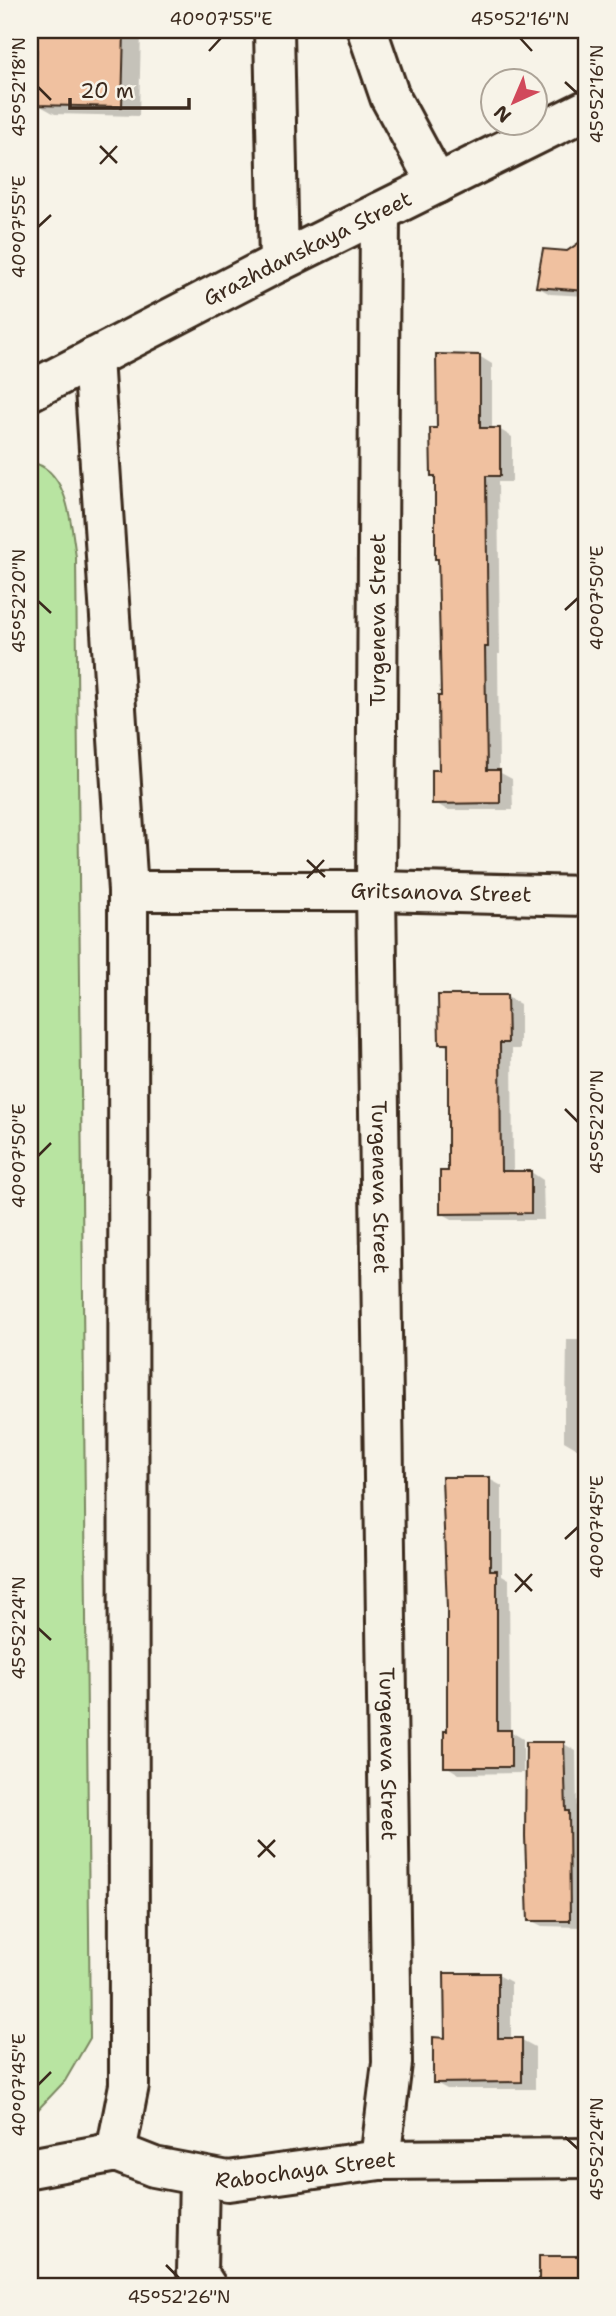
<svg xmlns="http://www.w3.org/2000/svg" width="616" height="2316" viewBox="0 0 616 2316" font-family="'Shantell Sans',sans-serif">
	<style>
		.green { fill: #b8e4a1; stroke: #7a8760; stroke-width: 2 }
		.shadow { fill: #0003 }
		.building { fill: #f0c1a0; stroke: #3b2a1e; stroke-width: 2 }
		.lines { fill: none; stroke-linecap: round; stroke-linejoin: round }
		.minor-casing { stroke: #3b2a1e; stroke-width: 44 }
		.major-casing { stroke: #3b2a1e; stroke-width: 44 }
		.minor { stroke: #f7f3e8; stroke-width: 38 }
		.major { stroke: #f7f3e8; stroke-width: 38 }
		.ticks { fill: none; stroke: #3b2a1e; stroke-width: 2.5 }
		.labels { text-anchor: middle; dominant-baseline: central; stroke-width: 5; stroke-linejoin: round; paint-order: stroke }
		.street-label { font-size: 21px; fill: #3b2a1e; stroke: #f7f3e8 }
		.neatline { fill: none; stroke: #3b2a1e; stroke-width: 2.5 }
		.ticks-label { font-size: 18px; text-anchor: middle; fill: #3b2a1e }
	</style>
	<rect width="100%" height="100%" fill="#f7f3e8"/>
	<filter id="ink" filterUnits="userSpaceOnUse"><feTurbulence type="fractalNoise" baseFrequency=".0143" numOctaves="2"/><feDisplacementMap in="SourceGraphic" scale="14" xChannelSelector="R" yChannelSelector="G"/><feConvolveMatrix kernelMatrix="1 2 1 2 8 2 1 2 1" color-interpolation-filters="sRGB"/></filter>
	<g filter="url(#ink)">
		<path class="green" d="M30 462C69 469 71 525 76 557L90 2038 65 2081 30 2118Z"/>
		<g class="shadow">
			<polygon points="39,30 141,30 139,116 55,114 37,104"/>
			<polygon points="436,30 503,30 503,36 448,37"/>
			<polygon points="586,240 586,296 550,294 538,287 568,252"/>
			<polygon points="479,356 492,364 492,429 499,429 512,437 512,482 498,482 500,654 498,654 499,772 512,779 513,810 447,810 434,802 441,772 443,698 436,477 433,475 439,430"/>
			<polygon points="507,997 520,1004 520,1049 512,1049 513,1172 531,1172 543,1180 544,1220 454,1220 441,1213 450,1172 450,1048 440,1043"/>
			<polygon points="567,1339 586,1339 586,1448 576,1448 564,1441 564,1407 566,1407"/>
			<polygon points="489,1479 502,1486 502,1575 509,1579 510,1731 523,1739 523,1773 459,1774 446,1766 449,1732"/>
			<polygon points="564,1744 576,1751 577,1817 580,1819 581,1927 542,1926 530,1920"/>
			<polygon points="498,1975 511,1982 511,2040 522,2040 535,2047 535,2089 447,2089 434,2082"/>
			<polygon points="579,2014 586,2014 586,2054 579,2050"/>
		</g>
		<g class="building">
			<polygon points="37,30 124,30 122,107 35,105"/>
			<polygon points="586,238 586,291 536,287 543,249 567,251"/>
			<polygon points="436,354 480,355 480,428 500,428 500,476 486,476 488,647 485,647 487,770 500,770 500,803 432,804 432,770 439,770 438,696 441,696 438,559 435,559 435,476 431,476 430,428 437,428"/>
			<polygon points="438,995 507,995 508,1043 500,1043 501,1171 531,1171 531,1213 440,1214 440,1171 448,1171 448,1044 439,1044"/>
			<polygon points="442,1477 490,1477 490,1570 497,1570 497,1730 511,1730 511,1767 444,1767 444,1731 447,1731 447,1608"/>
			<polygon points="526,1742 564,1742 566,1811 569,1811 570,1921 528,1921 525,1836"/>
			<polygon points="444,1973 498,1973 498,2038 522,2038 522,2082 433,2083 433,2037 445,2038"/>
			<rect x="539" y="2256" width="47" height="30"/>
		</g>
		<g class="lines">
			<defs>
				<g id="minor">
					<polyline points="274,30 279,262"/>
					<polyline points="367,30 390,97 437,184"/>
					<path id="s1" d="M380 212 376 891 392 2063 380 2160"/>
					<polyline points="93,358 128,891 129,2085 116,2152"/>
					<path id="s2" d="M128 891H376L586 896"/>
					<path id="s3" d="M30 2168 116 2152 154 2167 228 2181 380 2160 586 2158"/>
					<polyline points="199,2176 197,2272 206,2286"/>
				</g>
				<g id="major">
					<path id="s4" d="M30 391 279 262 586 110"/>
				</g>
			</defs>
			<use href="#minor" class="minor-casing"/>
			<use href="#major" class="major-casing"/>
			<use href="#minor" class="minor"/>
			<use href="#major" class="major"/>
		</g>
	</g>
	<path class="ticks" d="M520 38 532 51M209 51 221 38M565 82 578 94M38 87 51 100M100 146 117 163M100 164 117 146M38 227 51 215M38 601 51 613M565 610 578 598M307 860 325 877M307 878 324 860M565 1109 578 1122M38 1156 51 1143M565 1539 578 1527M515 1574 532 1591M515 1592 532 1574M38 1628 51 1640M258 1840 275 1857M258 1857 275 1840M38 2085 51 2072M565 2137 578 2149M166 2265 179 2278"/>
	<g class="labels">
		<g class="street-label">
			<text stroke="none"><textPath href="#s4" startOffset="312">Grazhdanskaya Street</textPath></text>
			<text transform="translate(378 620) rotate(-90)">Turgeneva Street</text>
			<text stroke="none"><textPath href="#s2" startOffset="313">Gritsanova Street</textPath></text>
			<text stroke="none"><textPath href="#s1" startOffset="975">Turgeneva Street</textPath></text>
			<text stroke="none"><textPath href="#s1" startOffset="1542">Turgeneva Street</textPath></text>
			<text stroke="none"><textPath href="#s3" startOffset="282">Rabochaya Street</textPath></text>
		</g>
	</g>
	<rect width="616" height="2316" fill="none" stroke="#f7f3e8" stroke-width="77"/>
	<g transform="translate(514 102) rotate(224)"><circle r="33" fill="#f7f3e8" stroke="#aca397" stroke-width="2"/>
	<path d="M0-5L12 26L0 18L-12 26Z" fill="#d1495b"/>
	<text y="-10" font-size="19" font-weight="bold" text-anchor="middle" fill="#3b2a1e">N</text>
	</g>
	<path d="M70 98v10h119v-10" fill="none" stroke="#3b2a1e" stroke-width="3.5"/>
	<text x="80" y="98" font-size="21" fill="#3b2a1e" stroke="#f7f3e8" stroke-width="5" paint-order="stroke">20 m</text>
	<rect x="38" y="38" width="540" height="2240" class="neatline"/>
	<g class="ticks-label">
		<text x="221" y="25">40°07'55"E</text>
		<text x="520" y="25">45°52'16"N</text>
		<text transform="translate(19 87) rotate(-90)" y="6">45°52'18"N</text>
		<text transform="translate(597 94) rotate(-90)" y="6">45°52'16"N</text>
		<text transform="translate(19 227) rotate(-90)" y="6">40°07'55"E</text>
		<text transform="translate(597 598) rotate(-90)" y="6">40°07'50"E</text>
		<text transform="translate(19 601) rotate(-90)" y="6">45°52'20"N</text>
		<text transform="translate(597 1122) rotate(-90)" y="6">45°52'20"N</text>
		<text transform="translate(19 1156) rotate(-90)" y="6">40°07'50"E</text>
		<text transform="translate(597 1527) rotate(-90)" y="6">40°07'45"E</text>
		<text transform="translate(19 1628) rotate(-90)" y="6">45°52'24"N</text>
		<text transform="translate(19 2085) rotate(-90)" y="6">40°07'45"E</text>
		<text transform="translate(597 2149) rotate(-90)" y="6">45°52'24"N</text>
		<text x="179" y="2303">45°52'26"N</text>
	</g>
</svg>
